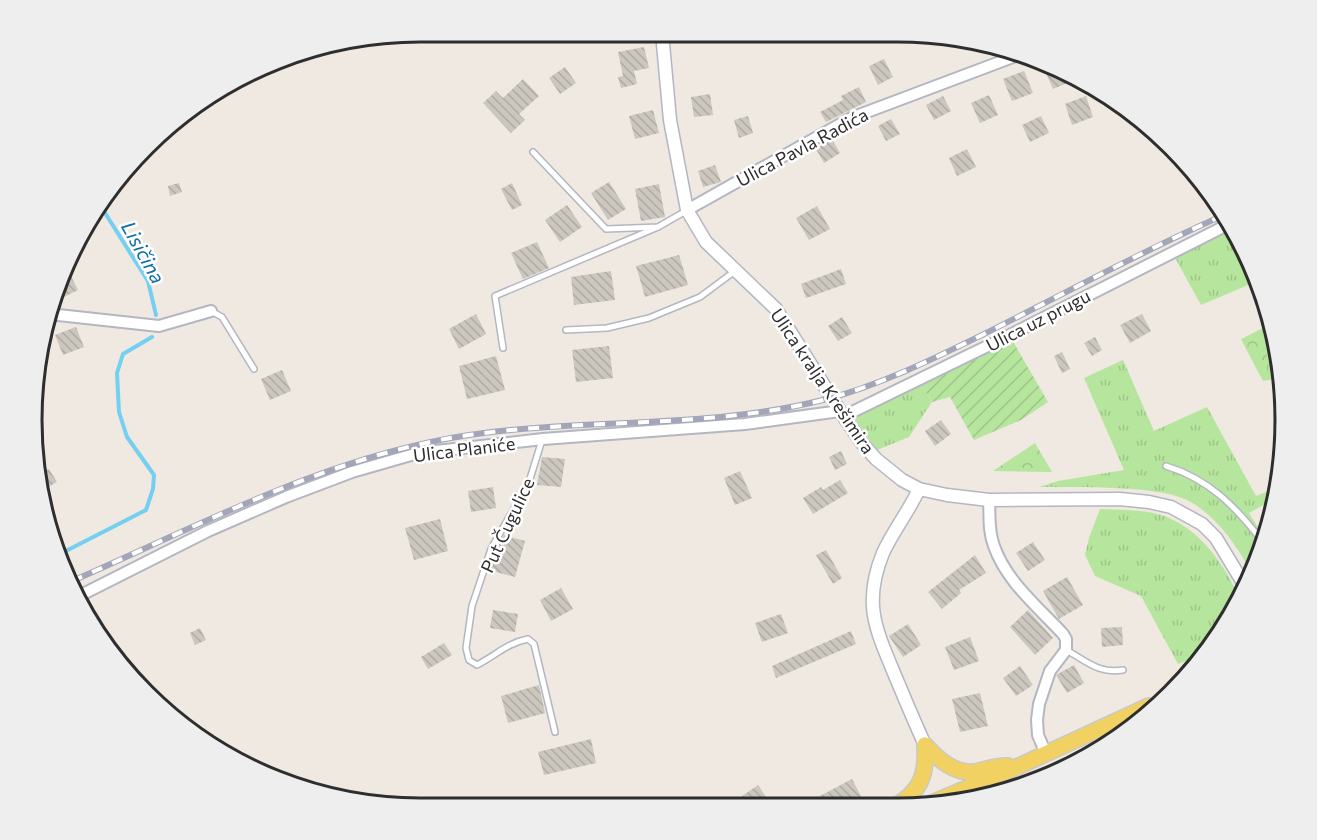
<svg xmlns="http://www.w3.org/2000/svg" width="1317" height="840" viewBox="0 0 1317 840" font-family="Commissioner,sans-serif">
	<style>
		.grass { fill: url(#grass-tufts) }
		.forest { fill: url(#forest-crowns) }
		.garden { fill: url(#garden-furrows) }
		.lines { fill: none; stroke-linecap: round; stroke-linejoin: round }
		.stream { stroke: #75cff0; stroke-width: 4 }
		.building { fill: url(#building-back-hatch) }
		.service-casing { stroke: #b4b7c1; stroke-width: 8 }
		.minor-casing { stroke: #b4b7c1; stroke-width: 14 }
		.tertiary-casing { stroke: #b4b7c1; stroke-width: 15 }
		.primary-casing { stroke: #c9c9c9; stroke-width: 18 }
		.service { stroke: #fff; stroke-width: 5 }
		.minor { stroke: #fff; stroke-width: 10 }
		.tertiary { stroke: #fff; stroke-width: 12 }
		.primary { stroke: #f2d163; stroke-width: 15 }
		.rail-casing { stroke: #a3a6b8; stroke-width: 6 }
		.rail { stroke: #fff; stroke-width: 4; stroke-dasharray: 11; stroke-linecap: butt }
		.labels { text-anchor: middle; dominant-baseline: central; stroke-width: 5; stroke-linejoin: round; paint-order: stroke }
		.street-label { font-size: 18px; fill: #2e2e2e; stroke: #fff }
		.water-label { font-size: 20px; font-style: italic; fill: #0d6fa3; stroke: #fff }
		.rim { fill: none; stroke: #2e2e2e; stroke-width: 3 }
	</style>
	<defs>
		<pattern id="grass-tufts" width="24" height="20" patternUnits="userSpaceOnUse" patternTransform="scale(1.5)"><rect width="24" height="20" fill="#b6e59e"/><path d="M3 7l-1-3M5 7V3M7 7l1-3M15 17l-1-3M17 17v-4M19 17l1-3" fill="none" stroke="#9dc588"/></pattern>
		<pattern id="forest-crowns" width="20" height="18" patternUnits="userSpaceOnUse" patternTransform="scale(1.5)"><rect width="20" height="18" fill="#b6e59e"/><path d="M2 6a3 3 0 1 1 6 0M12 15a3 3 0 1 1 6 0" fill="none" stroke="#9dc588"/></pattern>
		<pattern id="garden-furrows" width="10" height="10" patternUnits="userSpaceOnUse" patternTransform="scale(1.5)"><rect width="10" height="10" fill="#b6e59e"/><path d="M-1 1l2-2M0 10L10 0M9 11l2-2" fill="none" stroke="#9dc588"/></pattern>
		<pattern id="building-back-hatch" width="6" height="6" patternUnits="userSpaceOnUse" patternTransform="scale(1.5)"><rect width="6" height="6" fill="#cbc7bf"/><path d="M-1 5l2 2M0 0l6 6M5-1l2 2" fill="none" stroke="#afaba4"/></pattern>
	</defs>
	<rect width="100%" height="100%" fill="#efe9e1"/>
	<g class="grass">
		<polygon points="1228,230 1244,258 1253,283 1201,305 1174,256"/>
		<polygon points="1267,330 1269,330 1282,370 1282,378 1263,381 1256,368 1266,371"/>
		<path d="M1123 360 1154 431 1207 407 1256 496 1274 489V499L1249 513 1264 537 1249 568C1235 543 1216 517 1191 502 1159 484 1078 488 1039 487L1058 481 1124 470 1084 378Z"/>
		<polygon points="920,383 932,402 909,437 877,450 854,418 855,415"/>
		<path d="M1100 509C1119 510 1142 509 1161 515 1196 526 1222 560 1237 593L1206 654 1178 664 1141 596 1095 576 1085 555 1089 538Z"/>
	</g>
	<g class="forest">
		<polygon points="1267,326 1269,330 1267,331 1267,372 1256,368 1241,339"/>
		<polygon points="1035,443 1052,472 993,471"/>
	</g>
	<polygon class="garden" points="1011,338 1048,402 1021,420 974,440 950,397 932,402 920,383"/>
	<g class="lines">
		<g class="stream">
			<polyline points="100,205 148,281 156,315"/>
			<polyline points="60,554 146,510 153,489 154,475 127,437 119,412 117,373 123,354 152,337"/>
		</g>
	</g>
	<g class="building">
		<polygon points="644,47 649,68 634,71 637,84 621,88 618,77 623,76 618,52"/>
		<polygon points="884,59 893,77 878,85 869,66"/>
		<polygon points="565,67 576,83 560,94 549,78"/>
		<polygon points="1058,68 1074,77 1077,79 1053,89 1046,73"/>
		<polygon points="1024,71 1033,93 1012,101 1003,79"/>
		<polygon points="523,79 539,96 519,114 525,120 511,133 483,103 496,91 503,98"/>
		<polygon points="859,87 866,102 826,122 820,112 843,100 841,96"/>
		<polygon points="710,94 713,115 694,117 691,97"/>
		<polygon points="989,95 998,115 980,123 971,103"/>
		<polygon points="943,96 951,111 934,120 926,105"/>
		<polygon points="1086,96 1093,117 1072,125 1065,104"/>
		<polygon points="653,110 659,133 635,139 629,116"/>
		<polygon points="748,116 753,133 739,138 734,120"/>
		<polygon points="1041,116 1049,133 1030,142 1022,125"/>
		<polygon points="891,119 900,134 886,141 878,126"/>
		<polygon points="832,139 840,153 824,163 816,149"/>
		<polygon points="967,149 976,167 957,176 949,158"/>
		<polygon points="715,165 721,182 703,187 698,171"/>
		<polygon points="609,182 626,209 608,220 591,193"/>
		<polygon points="179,183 182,192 170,196 168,186"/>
		<polygon points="512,183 522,205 512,210 501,189"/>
		<polygon points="659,184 665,217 641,221 635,189"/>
		<polygon points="567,205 582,227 560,242 545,220"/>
		<polygon points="817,206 830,229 809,240 796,218"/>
		<polygon points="537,242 549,268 523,279 511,253"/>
		<polygon points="679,255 688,285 645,297 636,266"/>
		<polygon points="841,269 846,284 806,298 801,284"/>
		<polygon points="611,271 615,300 574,305 571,277"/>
		<polygon points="71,276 78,290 62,298 56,288 59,283"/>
		<polygon points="476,314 486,334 459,349 449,329"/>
		<polygon points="1142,314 1151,331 1130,343 1120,325"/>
		<polygon points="842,317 852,333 838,341 828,326"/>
		<polygon points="76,327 84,347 63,355 55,335"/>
		<polygon points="1095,337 1102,350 1092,356 1084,343"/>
		<polygon points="609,346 613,378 576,382 572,350"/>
		<polygon points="1062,352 1070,369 1062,373 1054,356"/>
		<polygon points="496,356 505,390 467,399 459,366"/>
		<polygon points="282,370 291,391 270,400 261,379"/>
		<polygon points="941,420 951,434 935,446 925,431"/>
		<polygon points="841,451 847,464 835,470 829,457"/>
		<polygon points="542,457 565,459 561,487 537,485"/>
		<polygon points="49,469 57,482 41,491 39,475"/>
		<polygon points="740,471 752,498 735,505 724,478"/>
		<polygon points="840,480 848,493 813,514 803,498 821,487 823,490"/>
		<polygon points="493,487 496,508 471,512 468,491"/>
		<polygon points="440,519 448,551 414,560 405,528"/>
		<polygon points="504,535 525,541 515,577 489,570 495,551"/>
		<polygon points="1033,542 1045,560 1028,571 1016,553"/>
		<polygon points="826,550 842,578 833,584 816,555"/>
		<polygon points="975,555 986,573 959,590 961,593 942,609 928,592"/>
		<polygon points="1067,577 1083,605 1059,619 1043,591"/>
		<polygon points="561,588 573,609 551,621 540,600"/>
		<polygon points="493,610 518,614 515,632 490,628"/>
		<polygon points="1028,610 1053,638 1035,655 1010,627"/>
		<polygon points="781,614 788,633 762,642 755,623"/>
		<polygon points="908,624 921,645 903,657 889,636"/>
		<polygon points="1122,627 1123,645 1102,647 1101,628"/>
		<polygon points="200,628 206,640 195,645 190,633"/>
		<polygon points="851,631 856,644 776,678 772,666"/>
		<polygon points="970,637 979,661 954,670 945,647"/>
		<polygon points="444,643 452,655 428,669 421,657"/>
		<polygon points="1074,665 1084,683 1067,693 1056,675"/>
		<polygon points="1020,666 1033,685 1016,696 1003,678"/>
		<polygon points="539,685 545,713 508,723 501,696"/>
		<polygon points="980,693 988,726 960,732 952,699"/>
		<polygon points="591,739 596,763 544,775 538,752"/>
		<polygon points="852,779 863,800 850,807 799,807"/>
		<polygon points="758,785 768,800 758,807 740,807 735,801"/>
	</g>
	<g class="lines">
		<defs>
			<g id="service">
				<polyline points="533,152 606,229 658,227 686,211"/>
				<polyline points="211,311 222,317 254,369"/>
				<polyline points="566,330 607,328 649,318 700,297 735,271"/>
				<polyline points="503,348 495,296 658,227"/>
				<path d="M542 440 529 482 491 549 472 606 466 648 469 660 477 665C495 656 507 643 528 639L534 644 555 732"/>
				<path d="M1166 466C1209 479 1236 507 1262 541"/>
				<path d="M1066 650C1087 661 1098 674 1123 670"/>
			</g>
			<g id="minor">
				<polyline points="687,210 851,118 1021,54"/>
				<polyline points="49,314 159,326 211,311"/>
				<polyline points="844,416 1006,337 1231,223"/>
				<path d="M989 500C990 515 988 531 994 546 1006 581 1038 607 1063 634L1066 639V650L1050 671 1039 704 1037 720 1038 735 1046 754"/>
				<polyline points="79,596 208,531 286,497 352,472 418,453 543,439 745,424 840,411"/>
			</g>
			<g id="tertiary">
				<polyline points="662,33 670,120 687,210 706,242 776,309 840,411 862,443 876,459 902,480 919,489 947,495 989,500 1120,499 1149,502 1171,507 1202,524 1216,538 1242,581"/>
				<path d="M919 489C909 511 893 531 883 553 863 602 875 628 894 673 904 697 914 721 925 745"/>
			</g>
			<g id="primary">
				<path d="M925 745C938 759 954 774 975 772 986 770 996 765 1008 766"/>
				<polyline points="1019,789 1092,756"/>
				<path d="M892 808C920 793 927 776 925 745"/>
				<polyline points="920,808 1017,767 1149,706"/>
			</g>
		</defs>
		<use href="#service" class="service-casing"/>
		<use href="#minor" class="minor-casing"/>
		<use href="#tertiary" class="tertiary-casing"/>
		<use href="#primary" class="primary-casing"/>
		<use href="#service" class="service"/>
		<use href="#minor" class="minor"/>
		<use href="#tertiary" class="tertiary"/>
		<use href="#primary" class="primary"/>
		<defs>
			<path id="rail" d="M72 581C201 525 328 456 469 435 586 418 707 429 823 400 878 386 931 360 982 335 1062 295 1142 251 1224 215"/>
		</defs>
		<use href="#rail" class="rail-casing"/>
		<use href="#rail" class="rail"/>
	</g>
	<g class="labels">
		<g class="street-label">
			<text transform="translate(802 147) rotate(-28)">Ulica Pavla Radića</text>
			<text transform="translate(1038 320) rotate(-27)">Ulica uz prugu</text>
			<text transform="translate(823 381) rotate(56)">Ulica kralja Krešimira</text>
			<text transform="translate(464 449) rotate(-7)">Ulica Planiće</text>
			<text transform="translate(507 525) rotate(-65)">Put Čugulice</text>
		</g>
		<g class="water-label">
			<text transform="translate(144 252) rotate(61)">Lisičina</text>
		</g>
	</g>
	<path d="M0 0H1317V840H0ZM420 42H897A378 378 0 0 1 1275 420V420A378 378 0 0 1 897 798H420A378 378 0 0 1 42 420V420A378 378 0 0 1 420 42Z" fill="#eee" fill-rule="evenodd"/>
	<path class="rim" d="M420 42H897A378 378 0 0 1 1275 420V420A378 378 0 0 1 897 798H420A378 378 0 0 1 42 420V420A378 378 0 0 1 420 42Z"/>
</svg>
